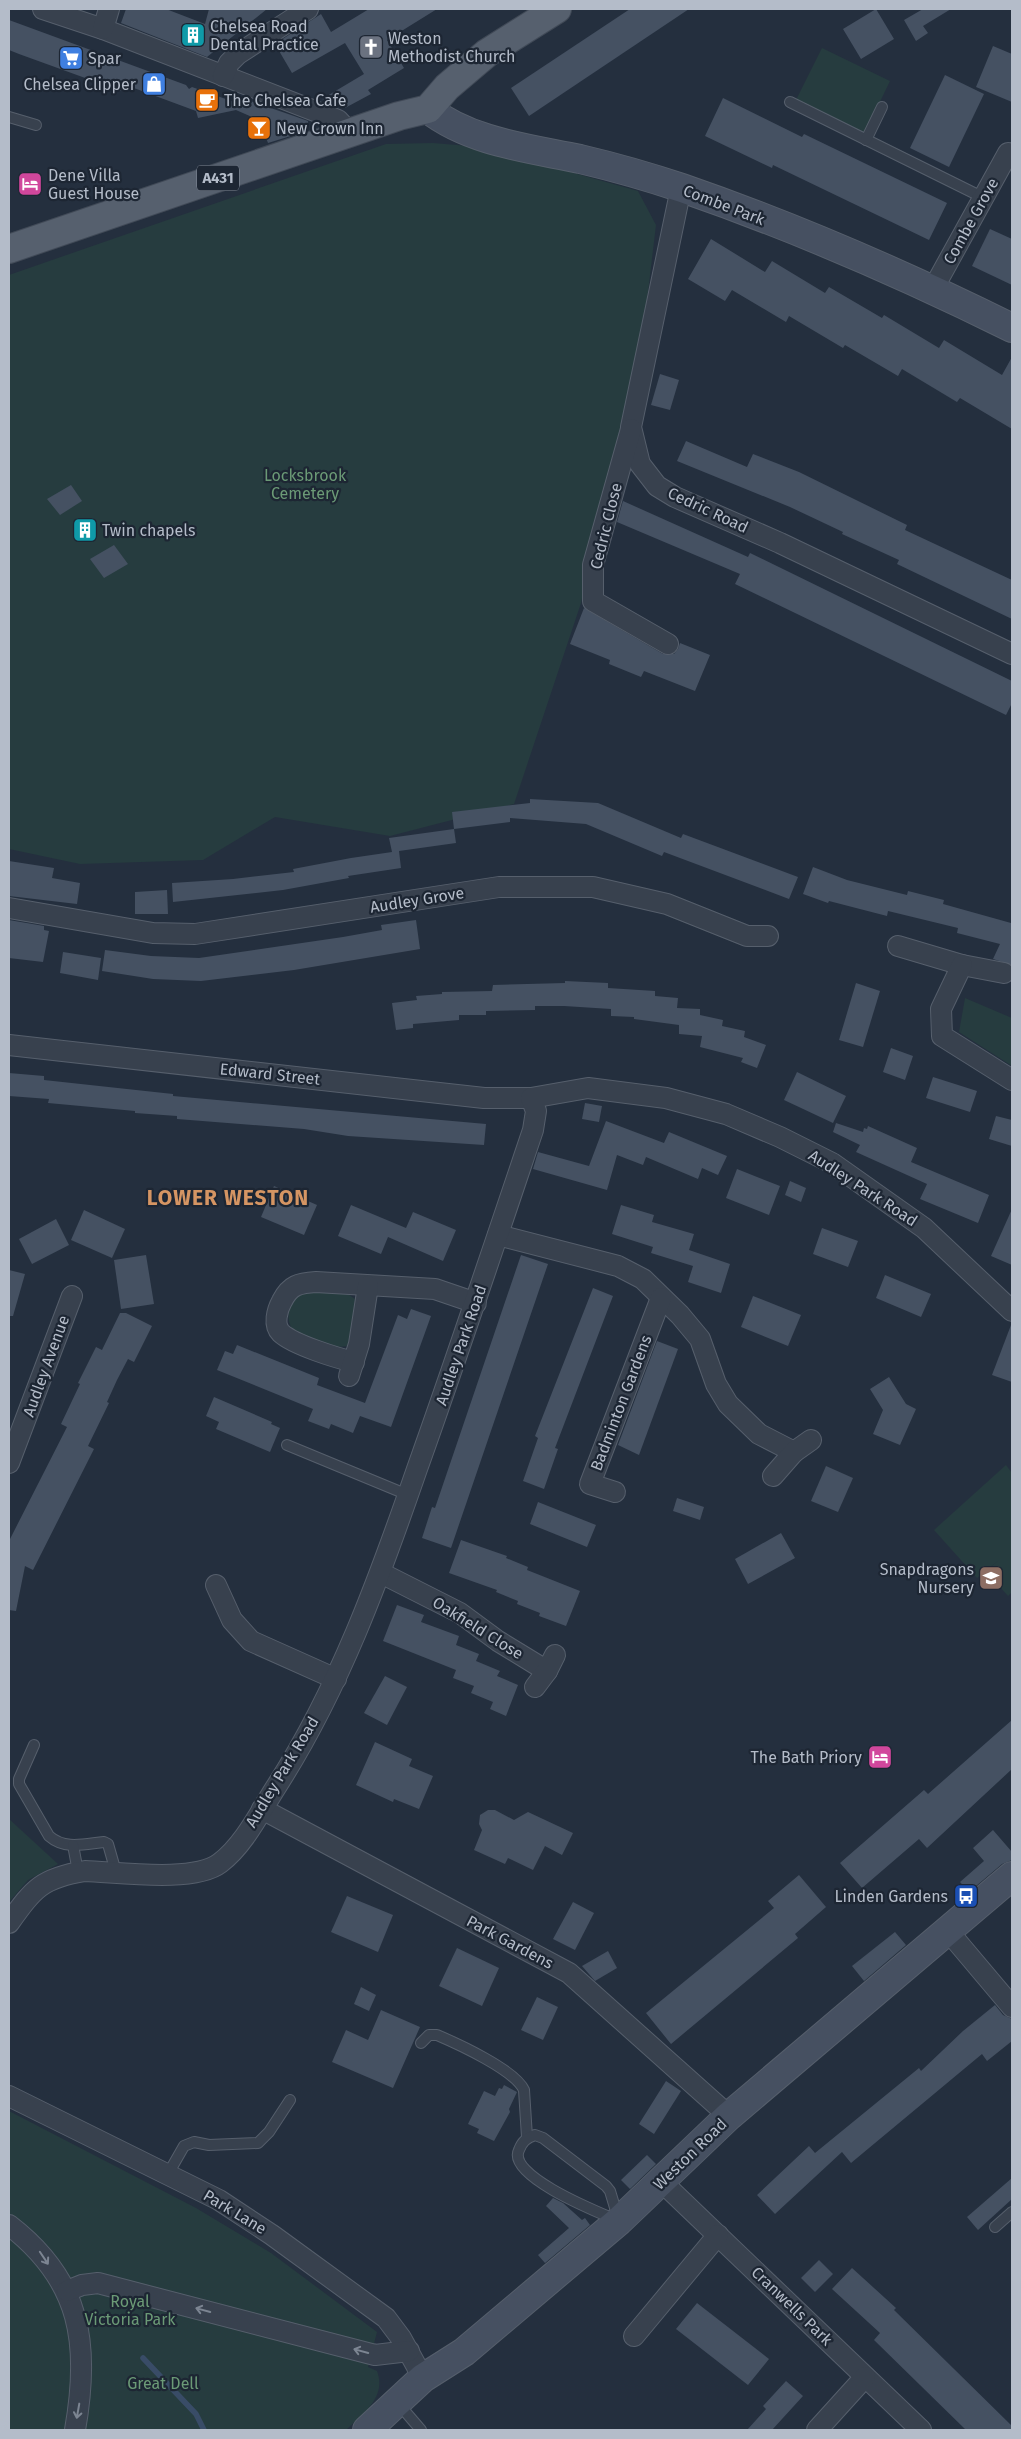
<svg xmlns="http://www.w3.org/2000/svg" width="1021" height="2439" viewBox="0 0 1021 2439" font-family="'Fira Sans',sans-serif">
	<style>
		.green { fill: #263c3f }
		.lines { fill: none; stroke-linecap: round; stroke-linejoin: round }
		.stream { stroke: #394c67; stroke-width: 5.5 }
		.building { fill: #455162 }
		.lane-casing { stroke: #565f6c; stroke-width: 12 }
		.street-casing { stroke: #565f6c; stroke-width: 22 }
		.secondary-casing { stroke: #565f6c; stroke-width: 30 }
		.primary-casing { stroke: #414a57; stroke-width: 30 }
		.lane { stroke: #38414e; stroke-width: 10 }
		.street { stroke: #38414e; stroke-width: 20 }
		.secondary { stroke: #465061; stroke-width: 28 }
		.primary { stroke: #56606e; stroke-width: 28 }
		.oneway { stroke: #7c8592 }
		.labels { text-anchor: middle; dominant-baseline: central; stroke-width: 4.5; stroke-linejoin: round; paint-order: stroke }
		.shield { fill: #1d2633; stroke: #878f9c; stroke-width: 1 }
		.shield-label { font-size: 15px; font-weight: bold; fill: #b4bcc9 }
		.poi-label { font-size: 16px; fill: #b4bcc9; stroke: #1d2633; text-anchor: start }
		.street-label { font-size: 16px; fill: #b4bcc9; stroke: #1d2633 }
		.park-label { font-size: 16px; fill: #6b9a76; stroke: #1d2633 }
		.district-label { font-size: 21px; font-weight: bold; letter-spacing: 1px; fill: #d59563; stroke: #1d2633 }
	</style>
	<rect width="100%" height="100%" fill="#242f3e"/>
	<g class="green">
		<polygon points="822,48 890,81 865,133 796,100"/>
		<polygon points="433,143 481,147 638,191 656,225 646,309 622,425 581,603 514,804 390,836 275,817 203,860 80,864 9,849 9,275 386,144"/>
		<polygon points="965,998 1012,1018 1012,1066 959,1032"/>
		<path d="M306 1292H345L355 1299 349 1346 337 1347 294 1332C283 1318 289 1297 306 1292Z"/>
		<polygon points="1006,1465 1012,1473 1012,1592 1008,1596 986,1571 1000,1559 977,1578 934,1530"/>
		<polygon points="9,1819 58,1864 28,1880 9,1902"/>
		<path d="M9 2111 196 2208 271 2253 377 2332 368 2367 377 2371C387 2397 363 2414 346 2430H9Z"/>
	</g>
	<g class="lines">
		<polyline class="stream" points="143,2358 196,2414 204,2430"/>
	</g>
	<g class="building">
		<polygon points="126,9 166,9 205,24 209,9 267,9 207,57 121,23"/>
		<polygon points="369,9 437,9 387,40 404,68 368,90 371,94 345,108 322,99 364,74 345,43 292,73 275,44 321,14 331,32"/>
		<polygon points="630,9 689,9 529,116 511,88"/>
		<polygon points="876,9 894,39 861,59 843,29"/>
		<polygon points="923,9 951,9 923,26 928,33 916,41 904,20"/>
		<polygon points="9,20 186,85 189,89 192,87 234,102 233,95 294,116 308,121 307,131 268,143 259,120 236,110 198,118 196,111 123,84 121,91 19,54 9,50"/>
		<polygon points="993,46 1012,54 1012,102 976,87"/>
		<polygon points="945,75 984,94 949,167 910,148"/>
		<polygon points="723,98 802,137 804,134 947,203 929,240 773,165 772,168 705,136"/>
		<polygon points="990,229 1012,239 1012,285 972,266"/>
		<polygon points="711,239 765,272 772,261 825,293 829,287 882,318 884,315 939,348 944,340 1002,375 1012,357 1012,429 960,398 957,402 902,369 898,376 845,345 843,348 789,316 786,322 732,290 725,301 688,279"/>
		<polygon points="660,374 679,380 670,410 651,405"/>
		<polygon points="686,441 747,467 753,454 799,472 907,525 905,530 1012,580 1012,619 897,564 899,560 842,534 843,532 790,507 677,461"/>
		<polygon points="71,485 82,501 60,515 47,499"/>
		<polygon points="623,501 748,557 750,553 1012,681 1012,703 1006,715 735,584 740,574 617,522"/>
		<polygon points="114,545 128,564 104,578 90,559"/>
		<polygon points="584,608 663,654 674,654 678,649 680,643 710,655 695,691 644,671 641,677 609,664 610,660 570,644"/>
		<polygon points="530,799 598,803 681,838 683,834 798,877 789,899 664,852 662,856 586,824 510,818 510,822 454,829 452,812 530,803"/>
		<polygon points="454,829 456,843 399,851 401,868 348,876 349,878 283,890 173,902 172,883 233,879 294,872 293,869 351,858 392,852 389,838"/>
		<polygon points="9,861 54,868 52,878 80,883 77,904 9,896"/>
		<polygon points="813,867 847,880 907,895 908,891 944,900 943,904 1011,923 1012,922 1012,965 993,959 1000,944 957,933 958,928 888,911 887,916 829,901 828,903 803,894"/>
		<polygon points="167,890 168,914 135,914 135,892"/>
		<polygon points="9,920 44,926 44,930 49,931 43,962 9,958"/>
		<polygon points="416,920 420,949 294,970 201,981 153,979 102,971 105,950 151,956 199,958 343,937 382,930 381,925"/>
		<polygon points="63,952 101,958 98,980 60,973"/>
		<polygon points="565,981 608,983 608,988 655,991 655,996 678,998 677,1008 700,1009 700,1015 723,1020 722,1026 745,1031 744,1037 766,1045 757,1068 741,1062 743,1058 700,1047 702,1036 679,1034 679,1025 634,1019 634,1017 611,1016 611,1009 564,1006 535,1006 535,1010 486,1011 486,1015 459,1015 459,1020 413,1024 413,1028 396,1030 392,1003 417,1000 416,996 442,994 442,992 492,991 493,985 565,983"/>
		<polygon points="856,983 880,991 863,1047 839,1040"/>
		<polygon points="891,1048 913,1056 905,1080 883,1072"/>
		<polygon points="797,1072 846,1096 833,1123 784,1100"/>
		<polygon points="9,1073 44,1076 44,1080 173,1094 173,1096 486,1124 484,1145 348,1136 304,1129 177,1119 177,1116 135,1113 135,1111 48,1103 49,1099 9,1096"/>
		<polygon points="933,1077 977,1091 970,1112 926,1098"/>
		<polygon points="585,1103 602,1106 599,1122 582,1119"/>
		<polygon points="996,1116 1012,1120 1012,1146 989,1139"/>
		<polygon points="606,1121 664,1143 669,1132 727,1156 718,1175 702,1168 698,1179 646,1157 643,1165 617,1155 607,1190 533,1169 538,1152 589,1166"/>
		<polygon points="836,1123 863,1132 864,1128 867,1129 868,1126 917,1148 911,1162 989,1195 978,1223 920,1199 927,1184 856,1152 860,1145 833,1132"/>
		<polygon points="737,1169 780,1186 769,1215 726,1198"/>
		<polygon points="790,1181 806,1188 801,1202 785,1195"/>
		<polygon points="274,1186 317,1205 304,1235 261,1217"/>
		<polygon points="351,1205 406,1228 413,1212 456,1230 443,1261 388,1237 381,1254 338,1236"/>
		<polygon points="621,1205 654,1215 652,1222 694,1234 689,1250 730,1264 721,1293 688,1282 693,1266 651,1253 653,1247 612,1234"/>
		<polygon points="1012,1209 1012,1265 991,1256"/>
		<polygon points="84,1210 125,1229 112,1258 71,1240"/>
		<polygon points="56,1219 69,1245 32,1264 19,1239"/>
		<polygon points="822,1228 858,1241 848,1267 813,1254"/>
		<polygon points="146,1255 154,1304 121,1309 114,1260"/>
		<polygon points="521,1255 548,1264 451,1548 422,1538 432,1507 435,1508"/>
		<polygon points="9,1270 25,1274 13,1316 9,1316"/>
		<polygon points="885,1275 931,1294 921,1317 876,1298"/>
		<polygon points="593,1288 613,1296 555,1448 558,1449 544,1489 523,1481 538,1438 535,1436"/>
		<polygon points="753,1296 801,1315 788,1346 741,1327"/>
		<polygon points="411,1309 431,1316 391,1427 360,1416 353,1433 331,1424 329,1429 308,1421 313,1409 217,1370 225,1351 233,1354 237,1345 319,1378 317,1385 365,1403 398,1315 407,1319"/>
		<polygon points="120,1313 126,1313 152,1326 134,1362 128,1359 117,1380 107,1402 109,1403 88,1446 94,1449 33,1570 25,1566 16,1611 9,1610 9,1541 67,1427 61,1424 80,1384 78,1383 96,1347 102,1350"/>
		<polygon points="1011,1325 1012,1325 1012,1382 992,1375"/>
		<polygon points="657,1341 678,1349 639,1455 618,1445"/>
		<polygon points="889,1377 906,1404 916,1409 900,1445 873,1434 883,1410 870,1389"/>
		<polygon points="214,1397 272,1422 271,1424 280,1428 270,1452 216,1429 219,1422 206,1416"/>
		<polygon points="826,1466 853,1478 838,1512 811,1501"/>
		<polygon points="677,1498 704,1507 700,1520 673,1511"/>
		<polygon points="538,1502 596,1525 587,1547 530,1524"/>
		<polygon points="781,1533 795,1558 748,1584 735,1559"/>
		<polygon points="461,1540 507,1556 506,1558 528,1567 527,1570 580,1591 566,1626 539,1616 540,1613 517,1604 518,1601 496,1592 497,1590 449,1573"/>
		<polygon points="397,1605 424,1615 421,1622 459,1636 456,1645 479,1654 476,1661 500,1671 497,1676 518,1685 506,1716 490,1709 493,1702 471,1693 474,1686 453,1678 456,1670 383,1641"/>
		<polygon points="385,1676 407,1687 387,1725 364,1713"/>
		<polygon points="1012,1720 1012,1769 927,1848 919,1839 862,1888 840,1863 924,1790 928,1794"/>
		<polygon points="375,1742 412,1759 409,1766 433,1776 419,1809 394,1799 393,1802 356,1785"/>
		<polygon points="488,1810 495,1810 514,1820 528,1812 573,1833 562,1855 545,1846 533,1870 508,1858 505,1864 474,1850 482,1830 479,1824 480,1815"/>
		<polygon points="993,1830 1012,1852 1012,1860 1002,1864 969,1892 960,1882 984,1861 973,1848"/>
		<polygon points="799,1875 826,1907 795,1934 798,1938 671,2044 646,2013 774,1908 768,1901"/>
		<polygon points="347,1896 393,1915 378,1952 331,1932"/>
		<polygon points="573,1902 594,1913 575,1950 553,1939"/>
		<polygon points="895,1932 906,1945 864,1981 852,1966"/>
		<polygon points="457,1948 499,1968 482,2006 439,1986"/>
		<polygon points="608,1951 617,1968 595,1981 582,1966"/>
		<polygon points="361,1987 376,1995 369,2011 354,2004"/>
		<polygon points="537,1997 558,2007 543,2040 521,2030"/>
		<polygon points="995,2005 1003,2015 1012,2019 1012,2041 987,2061 982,2054 851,2163 842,2152 775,2214 757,2195 809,2146 815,2153 919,2068 921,2071 963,2031"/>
		<polygon points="381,2010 420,2027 393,2088 332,2062 346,2030 368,2040"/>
		<polygon points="666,2081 681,2091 654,2134 639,2124"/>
		<polygon points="504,2085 517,2092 509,2109 510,2112 494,2141 477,2133 479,2129 468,2124 484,2091 495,2096 499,2088 502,2089"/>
		<polygon points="647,2155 656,2164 630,2189 621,2180"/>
		<polygon points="1012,2178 1012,2199 978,2230 967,2217"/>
		<polygon points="553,2198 563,2203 582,2220 585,2218 590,2225 545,2263 538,2255 569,2228 546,2206"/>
		<polygon points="819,2260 833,2274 815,2292 801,2278"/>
		<polygon points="852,2268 896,2308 894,2310 1012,2426 1012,2430 966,2430 874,2340 880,2333 832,2289"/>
		<polygon points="697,2303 769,2359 748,2385 676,2329"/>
		<polygon points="786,2381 803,2396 772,2430 747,2430 766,2409 763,2406"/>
	</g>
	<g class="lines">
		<defs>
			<g id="lane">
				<polyline points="790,102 984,198"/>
				<polyline points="9,117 36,125"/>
				<polyline points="866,140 882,107"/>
				<polyline points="287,1445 408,1495"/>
				<path d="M34 1745 19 1779V1784L49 1836C65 1850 84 1844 104 1842L108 1844 116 1872"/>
				<polyline points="73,1845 78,1872"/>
				<path d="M421 2043 429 2035H437C458 2044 515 2070 524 2090L527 2137"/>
				<path d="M535 2135 543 2138 606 2186 610 2191 619 2221C600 2213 506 2176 519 2150 522 2142 526 2138 535 2135Z"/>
				<polyline points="168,2174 184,2146 194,2142 209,2145 258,2143 269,2132 290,2100"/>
				<polyline points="995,2227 1012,2212"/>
				<polyline points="397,2402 421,2430"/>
			</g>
			<g id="street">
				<polyline points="43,9 103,29 338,120 350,133"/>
				<polyline points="103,29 109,9"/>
				<polyline points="223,76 229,63 238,54 308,9"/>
				<polyline points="681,188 631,427 640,464 657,486 675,497 780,543 1012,654"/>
				<polyline points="933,289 1008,153"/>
				<polyline points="631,429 593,565 593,601 668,644"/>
				<polyline points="9,908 153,933 195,934 499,887 593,887 667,904 747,936 768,936"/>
				<polyline points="898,946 962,965 1004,973"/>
				<polyline points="962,965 941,1009 942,1036 1012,1080"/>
				<polyline points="9,1045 484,1098 531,1098"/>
				<polyline points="498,1235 618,1266 643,1279 680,1315 700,1339 716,1384 728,1404 759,1434 794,1452"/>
				<path d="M354 1362C337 1358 294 1345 281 1333 273 1325 277 1310 282 1301 290 1285 299 1283 316 1282L435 1289 476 1303"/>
				<polyline points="349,1376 359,1344 368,1286"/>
				<polyline points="9,1463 72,1296"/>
				<polyline points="773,1476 794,1452 811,1440"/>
				<polyline points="615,1492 590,1484 661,1298"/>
				<polyline points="381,1573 460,1613 498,1641 547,1671"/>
				<polyline points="216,1585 232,1620 251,1641 336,1679"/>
				<polyline points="535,1687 547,1671 555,1655"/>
				<polyline points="262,1809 569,1973 729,2116"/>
				<path d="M9 1923C34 1888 42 1878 85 1871 118 1872 194 1883 220 1863 244 1845 260 1812 276 1787 339 1689 379 1579 417 1469 457 1357 495 1243 533 1130L536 1111 531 1098 588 1088 666 1098 726 1114 780 1137 832 1163 924 1228 1012 1311"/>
				<polyline points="948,1931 1012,2007"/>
				<polyline points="9,2096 219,2200 272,2235 386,2318 401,2338 423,2378"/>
				<polyline points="662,2182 921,2430"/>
				<path d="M9 2225C82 2281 90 2345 75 2430"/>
				<polyline points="67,2291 82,2285 98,2283 375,2355 409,2351"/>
				<polyline points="634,2336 718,2235"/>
				<polyline points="817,2430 865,2377"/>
			</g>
			<g id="secondary">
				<path d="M428 109C470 142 528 148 580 159 614 167 649 177 682 188 795 227 905 275 1012 328"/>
				<polyline points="367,2430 423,2378 464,2352 619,2221 729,2116 1012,1876"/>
			</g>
			<polyline id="primary" points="9,249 399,116 428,109 447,87 487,53 557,9"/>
		</defs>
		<use href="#lane" class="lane-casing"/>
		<use href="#street" class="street-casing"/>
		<use href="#secondary" class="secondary-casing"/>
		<use href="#primary" class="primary-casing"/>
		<use href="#lane" class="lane"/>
		<use href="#street" class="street"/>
		<use href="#secondary" class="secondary"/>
		<use href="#primary" class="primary"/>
	</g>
	<defs><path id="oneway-shaft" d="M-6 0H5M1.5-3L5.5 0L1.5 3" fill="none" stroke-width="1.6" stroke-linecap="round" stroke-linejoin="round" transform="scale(1.25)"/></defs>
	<g class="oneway">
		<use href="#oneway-shaft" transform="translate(44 2258) rotate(56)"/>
		<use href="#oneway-shaft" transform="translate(203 2310) rotate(-165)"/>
		<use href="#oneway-shaft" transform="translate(361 2351) rotate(-165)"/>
		<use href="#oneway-shaft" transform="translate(78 2411) rotate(100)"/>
	</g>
	<defs>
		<symbol id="building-square" viewBox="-11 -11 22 22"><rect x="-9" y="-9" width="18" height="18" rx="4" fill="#0f9aa8" stroke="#1d2633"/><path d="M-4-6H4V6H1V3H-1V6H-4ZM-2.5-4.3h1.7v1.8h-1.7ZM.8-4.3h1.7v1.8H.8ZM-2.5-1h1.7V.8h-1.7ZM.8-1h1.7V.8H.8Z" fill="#fff"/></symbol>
		<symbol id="church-square" viewBox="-11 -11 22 22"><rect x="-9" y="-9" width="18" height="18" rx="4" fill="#6b7280" stroke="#1d2633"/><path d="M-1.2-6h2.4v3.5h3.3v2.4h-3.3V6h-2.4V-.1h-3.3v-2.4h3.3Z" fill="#fff"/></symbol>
		<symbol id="supermarket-square" viewBox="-11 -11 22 22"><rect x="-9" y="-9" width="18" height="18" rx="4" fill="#3f7fe0" stroke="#1d2633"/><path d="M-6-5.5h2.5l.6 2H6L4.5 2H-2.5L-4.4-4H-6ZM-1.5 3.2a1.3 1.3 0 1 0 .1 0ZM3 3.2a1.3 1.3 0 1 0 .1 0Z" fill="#fff"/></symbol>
		<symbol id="shop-square" viewBox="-11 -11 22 22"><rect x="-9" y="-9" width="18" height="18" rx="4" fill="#3f7fe0" stroke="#1d2633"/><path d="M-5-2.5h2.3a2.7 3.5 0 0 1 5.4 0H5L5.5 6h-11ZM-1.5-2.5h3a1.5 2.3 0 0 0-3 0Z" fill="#fff"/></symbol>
		<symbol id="cafe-square" viewBox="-11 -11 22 22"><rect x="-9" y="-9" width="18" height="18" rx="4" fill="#e8710a" stroke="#1d2633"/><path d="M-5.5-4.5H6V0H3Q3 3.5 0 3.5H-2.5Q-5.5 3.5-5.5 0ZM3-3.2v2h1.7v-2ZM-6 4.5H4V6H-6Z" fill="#fff"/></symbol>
		<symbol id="bar-square" viewBox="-11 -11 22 22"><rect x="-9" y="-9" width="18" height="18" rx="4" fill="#e8710a" stroke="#1d2633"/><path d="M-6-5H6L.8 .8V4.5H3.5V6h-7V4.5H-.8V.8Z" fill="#fff"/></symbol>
		<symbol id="hotel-square" viewBox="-11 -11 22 22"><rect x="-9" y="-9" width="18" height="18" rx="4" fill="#d1479c" stroke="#1d2633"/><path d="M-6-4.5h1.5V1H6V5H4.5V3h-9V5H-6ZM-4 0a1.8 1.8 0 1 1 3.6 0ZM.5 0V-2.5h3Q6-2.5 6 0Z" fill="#fff"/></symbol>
		<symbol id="school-square" viewBox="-11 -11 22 22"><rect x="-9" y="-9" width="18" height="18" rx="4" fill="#8d6e63" stroke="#1d2633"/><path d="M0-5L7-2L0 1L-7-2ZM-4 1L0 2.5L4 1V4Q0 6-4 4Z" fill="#fff"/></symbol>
		<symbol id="bus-square" viewBox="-11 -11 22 22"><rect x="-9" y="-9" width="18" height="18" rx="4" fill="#1a4fb4" stroke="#1d2633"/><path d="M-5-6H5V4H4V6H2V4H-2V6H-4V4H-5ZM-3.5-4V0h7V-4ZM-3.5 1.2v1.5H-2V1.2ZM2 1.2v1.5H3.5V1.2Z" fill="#fff"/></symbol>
	</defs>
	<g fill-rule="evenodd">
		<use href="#building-square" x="179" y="21" width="28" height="28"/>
		<use href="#church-square" x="357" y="33" width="28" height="28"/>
		<use href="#supermarket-square" x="57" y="44" width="28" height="28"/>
		<use href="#shop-square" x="140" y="70" width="28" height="28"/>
		<use href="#cafe-square" x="193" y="86" width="28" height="28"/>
		<use href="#bar-square" x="245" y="114" width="28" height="28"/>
		<use href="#hotel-square" x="16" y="170" width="28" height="28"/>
		<use href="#building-square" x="71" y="516" width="28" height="28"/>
		<use href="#school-square" x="977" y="1564" width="28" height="28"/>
		<use href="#hotel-square" x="866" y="1743" width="28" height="28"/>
		<use href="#bus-square" x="952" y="1882" width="28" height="28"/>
	</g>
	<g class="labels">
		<rect class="shield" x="197" y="165.5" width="42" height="25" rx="4"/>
		<g class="shield-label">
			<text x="218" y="178">A431</text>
		</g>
		<g class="poi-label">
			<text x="210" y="26">Chelsea Road<tspan x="210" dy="18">Dental Practice</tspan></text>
			<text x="388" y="38">Weston<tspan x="388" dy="18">Methodist Church</tspan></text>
			<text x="88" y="58">Spar</text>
			<text x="136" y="84" text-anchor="end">Chelsea Clipper</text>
			<text x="224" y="100">The Chelsea Cafe</text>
			<text x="276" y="128">New Crown Inn</text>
			<text x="48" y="175">Dene Villa<tspan x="48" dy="18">Guest House</tspan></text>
			<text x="102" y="530">Twin chapels</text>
			<text x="974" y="1569" text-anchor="end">Snapdragons<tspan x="974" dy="18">Nursery</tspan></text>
			<text x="862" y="1757" text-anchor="end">The Bath Priory</text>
			<text x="948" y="1896" text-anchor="end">Linden Gardens</text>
		</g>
		<g class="street-label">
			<text transform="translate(724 205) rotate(21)">Combe Park</text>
			<text transform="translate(971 221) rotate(-61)">Combe Grove</text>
			<text transform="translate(708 510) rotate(25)">Cedric Road</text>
			<text transform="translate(606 526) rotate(-76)">Cedric Close</text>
			<text transform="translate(417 900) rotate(-9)">Audley Grove</text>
			<text transform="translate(270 1074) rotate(6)">Edward Street</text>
			<text transform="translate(863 1188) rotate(33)">Audley Park Road</text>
			<text transform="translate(461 1345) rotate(-71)">Audley Park Road</text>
			<text transform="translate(46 1366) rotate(-70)">Audley Avenue</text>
			<text transform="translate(621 1403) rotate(-69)">Badminton Gardens</text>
			<text transform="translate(478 1628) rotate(32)">Oakfield Close</text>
			<text transform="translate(282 1772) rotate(-59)">Audley Park Road</text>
			<text transform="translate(510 1942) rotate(28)">Park Gardens</text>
			<text transform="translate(690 2154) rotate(-44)">Weston Road</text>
			<text transform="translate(235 2212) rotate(31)">Park Lane</text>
			<text transform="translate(792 2306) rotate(44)">Cranwells Park</text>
		</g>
		<g class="park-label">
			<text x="305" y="475">Locksbrook<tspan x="305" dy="18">Cemetery</tspan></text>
			<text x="130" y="2301">Royal<tspan x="130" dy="18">Victoria Park</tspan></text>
			<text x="163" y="2383">Great Dell</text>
		</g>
		<g class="district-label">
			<text x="228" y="1198">LOWER WESTON</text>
		</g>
	</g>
	<rect width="1021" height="2439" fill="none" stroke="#b4bcc9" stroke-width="20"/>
</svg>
